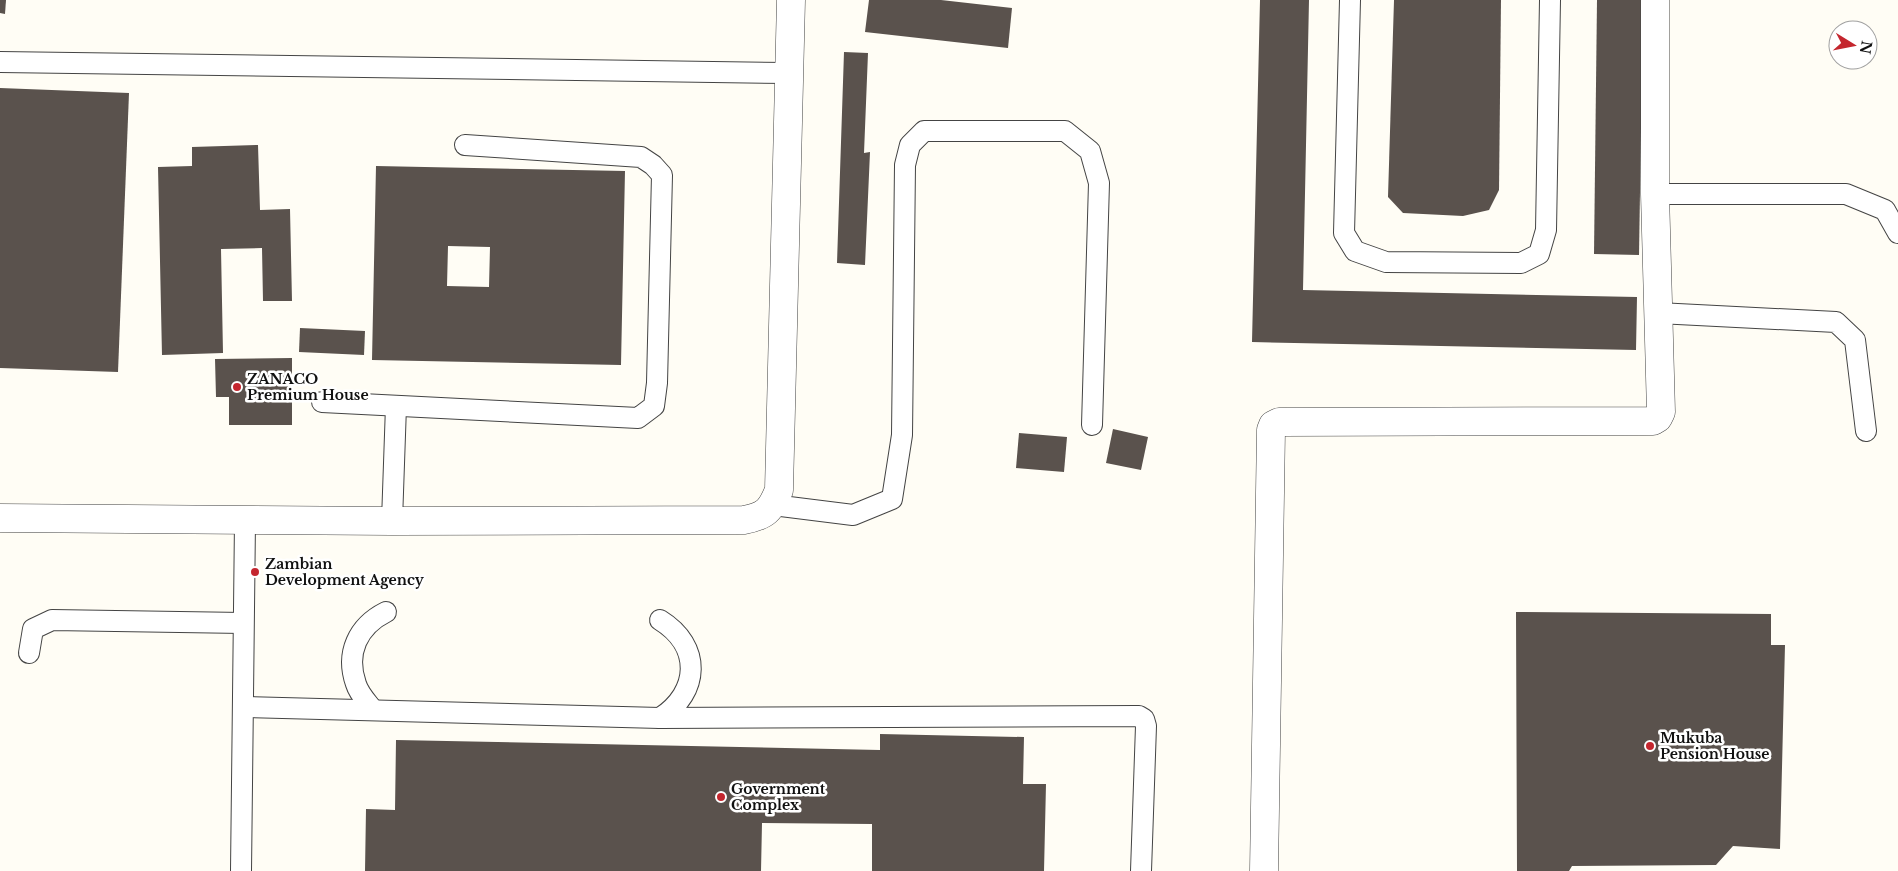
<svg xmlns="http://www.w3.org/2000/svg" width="1898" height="871" viewBox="0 0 1898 871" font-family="'Libre Baskerville',serif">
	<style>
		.building { fill: #5a524d; fill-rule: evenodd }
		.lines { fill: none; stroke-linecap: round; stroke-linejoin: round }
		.lane-casing { stroke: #444; stroke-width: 22 }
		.street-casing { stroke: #444; stroke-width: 29 }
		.lane { stroke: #fff; stroke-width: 20 }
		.street { stroke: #fff; stroke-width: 28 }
		.poi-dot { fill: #c4262e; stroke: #fff; stroke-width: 2 }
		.labels { text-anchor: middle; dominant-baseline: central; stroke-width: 5; stroke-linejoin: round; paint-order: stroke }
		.poi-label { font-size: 14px; font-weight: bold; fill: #111; stroke: #fff; text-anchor: start }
	</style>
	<rect width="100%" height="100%" fill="#fffdf5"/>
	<g class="building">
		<polygon points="0,0 6,0 5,14 0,13"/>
		<polygon points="869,0 941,0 1012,8 1008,48 865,32"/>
		<polygon points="1260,0 1309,0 1303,290 1637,297 1636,350 1252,342"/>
		<polygon points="1394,0 1501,0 1499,190 1489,210 1463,216 1403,213 1388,197"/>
		<polygon points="1597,0 1643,0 1639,255 1594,254"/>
		<polygon points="844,52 868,53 864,153 870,152 865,265 837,263"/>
		<polygon points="0,88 129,93 118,372 0,368"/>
		<polygon points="258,145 260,210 290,209 292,301 263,301 262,248 221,249 223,353 162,355 158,167 192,166 192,147"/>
		<path d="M376 166 625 171 621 365 372 360ZM448 246 490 247 489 287 447 286Z"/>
		<polygon points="300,328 365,331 364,355 299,352"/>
		<polygon points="292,358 292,425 229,425 229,397 216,397 215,359"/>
		<polygon points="1113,429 1148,437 1141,470 1106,463"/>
		<polygon points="1019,433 1067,437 1064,472 1016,468"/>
		<polygon points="1516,612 1771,614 1771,645 1785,645 1780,849 1733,846 1716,865 1572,866 1569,871 1517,871"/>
		<polygon points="880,734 1024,737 1023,784 1046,784 1044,871 872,871 872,824 762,823 761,871 365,871 366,809 395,810 396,740 880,750"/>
	</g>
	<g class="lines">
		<defs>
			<g id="lane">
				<polyline points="1350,0 1344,233 1355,251 1386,262 1521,263 1539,254 1546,230 1550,0"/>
				<polyline points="0,62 788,73"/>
				<polyline points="1655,194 1846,194 1885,210 1898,233"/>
				<polyline points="1658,313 1836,322 1855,340 1866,431"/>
				<polyline points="322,402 638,418 654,406 657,383 662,175 653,165 641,157 465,145"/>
				<polyline points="773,505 853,515 892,499 902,435 905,165 910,145 924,131 1065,131 1090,151 1099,183 1092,425"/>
				<polyline points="392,521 396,406"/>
				<polyline points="29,653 33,629 52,620 243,623"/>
				<polyline points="243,707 660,718 1139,716 1144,719 1146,726 1141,871"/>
				<path d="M373 710C367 702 359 694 356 684 345 653 358 626 386 612"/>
				<path d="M660 718C700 692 702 646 660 620"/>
				<polyline points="241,871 245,521"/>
			</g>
			<g id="street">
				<path d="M0 518 392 521 744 520C766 516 771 510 779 490L791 0"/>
				<polyline points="1264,871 1271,430 1273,425 1279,422 1653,421 1658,418 1661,412 1655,194 1655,0"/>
			</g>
		</defs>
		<use href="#lane" class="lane-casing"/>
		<use href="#street" class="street-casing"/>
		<use href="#lane" class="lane"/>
		<use href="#street" class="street"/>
	</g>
	<g class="poi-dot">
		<circle cx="237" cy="387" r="5"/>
		<circle cx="255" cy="572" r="5"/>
		<circle cx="1650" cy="746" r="5"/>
		<circle cx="721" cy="797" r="5"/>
	</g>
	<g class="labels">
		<g class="poi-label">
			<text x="247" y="379">ZANACO<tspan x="247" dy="16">Premium House</tspan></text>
			<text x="265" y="564">Zambian<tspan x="265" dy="16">Development Agency</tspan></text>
			<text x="1660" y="738">Mukuba<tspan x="1660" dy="16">Pension House</tspan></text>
			<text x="731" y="789">Government<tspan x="731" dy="16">Complex</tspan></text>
		</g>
	</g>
	<g transform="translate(1853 45) rotate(100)"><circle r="24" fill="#ffffff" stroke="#a0a0a0"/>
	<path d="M0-4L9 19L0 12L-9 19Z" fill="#c4262e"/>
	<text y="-8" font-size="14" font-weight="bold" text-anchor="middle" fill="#111111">N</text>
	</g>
</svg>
